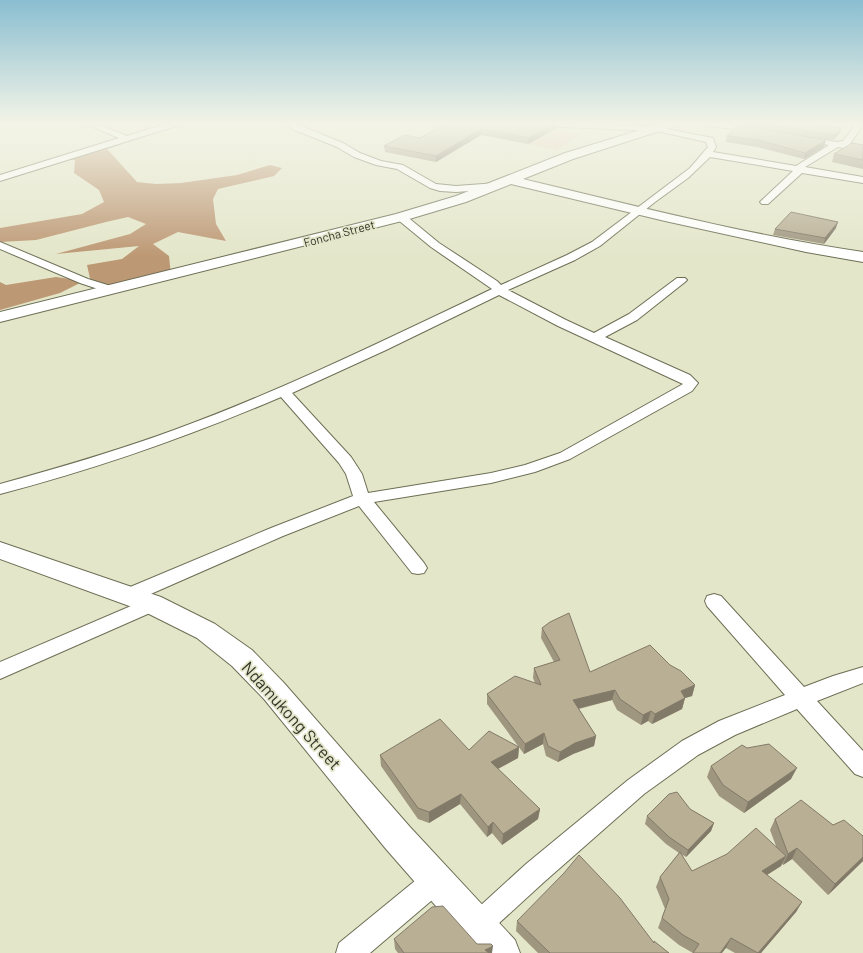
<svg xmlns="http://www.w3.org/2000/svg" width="863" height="953" viewBox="0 0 863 953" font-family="Barlow,sans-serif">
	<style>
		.green { fill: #e9ceb4 }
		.forest { fill: #bd9874 }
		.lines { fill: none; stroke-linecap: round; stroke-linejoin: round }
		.street-casing { stroke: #6d6f55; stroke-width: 2 }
		.secondary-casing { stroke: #6d6f55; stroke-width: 2 }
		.street { fill: #fff; fill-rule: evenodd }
		.secondary { fill: #fff; fill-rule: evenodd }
		.wall { fill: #9f9680 }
		.shaded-wall { fill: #827a68 }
		.building { fill: #b9af95; stroke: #827a68 }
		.labels { text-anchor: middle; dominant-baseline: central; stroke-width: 3.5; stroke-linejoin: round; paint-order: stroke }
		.far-street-label { font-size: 12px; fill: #34352a; stroke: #e4e6ca }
		.near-street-label { font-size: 17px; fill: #34352a; stroke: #e4e6ca }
	</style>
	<rect width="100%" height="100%" fill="#e4e6ca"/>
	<polygon class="green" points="555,129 583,133 556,150 528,144"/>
	<g class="forest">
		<polygon points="125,140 120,145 107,149 137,182 156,184 181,183 237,175 270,165 282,168 274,176 218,189 213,199 216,224 226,241 178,232 153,244 169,256 171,275 110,289 91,283 87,265 122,259 139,246 56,254 130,234 146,224 128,217 106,222 36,240 0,242 0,228 82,214 104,202 99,190 74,173 75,160 65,159"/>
		<polygon points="56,277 84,281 60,293 0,310 0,282 6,285"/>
	</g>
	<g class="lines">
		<defs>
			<g id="street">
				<polygon points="86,124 97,124 127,136 165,124 177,124 176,126 0,181 0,175 119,138"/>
				<polygon points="288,124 296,124 343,143 360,153 381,161 403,165 436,184 456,186 497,183 502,186 497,189 456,192 440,191 430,188 397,169 376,165 354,157 337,147 292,129"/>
				<path d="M537 124H594L657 127 713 138 716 147 713 152 796 166 829 145 801 140 800 138 801 136 837 142 843 141 853 128 851 124H859L861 128 850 144 863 146V152L838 147 805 167 863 177V183L802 173 768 204H762L760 202 762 200 793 171 710 157 688 178 655 202 600 246 575 260 508 290 566 320 594 333 629 314 677 278H685L687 280 685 282 637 320 605 337 690 375 698 383 692 391 570 459 535 472 491 483 374 502 424 563 427 568 424 573 418 574 412 573 359 506 283 536 137 600 130 602 123 600 121 595 123 590 271 528 353 496 346 474 339 463 281 397C190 436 96 469 0 494V484C58 468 117 451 174 430 283 390 387 339 492 289L431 247 397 219 396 217 397 215H405L439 243 497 281 501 285 567 255 592 242 690 168 708 147 706 142 657 131 541 126ZM499 295 558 326 683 384 560 453 525 465 491 473 368 493 362 474 351 457 292 393 386 350Z"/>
				<polygon points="705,124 727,124 757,128 761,130 757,132 709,126"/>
				<polygon points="0,242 88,279 114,287 116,289 114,291 110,293 80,283 0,249"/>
				<polygon points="714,594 721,596 804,687 833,676 863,667 863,683 817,701 863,751 863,777 855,774 797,709 735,735 698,755 644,794 544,882 486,935 477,939 468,935 464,926 468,917 526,864 628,780 682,741 719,721 785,695 707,606 705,601 707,596"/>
				<polygon points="152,597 159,599 161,604 159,609 0,679 0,662"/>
				<polygon points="436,867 445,871 449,880 445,889 370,953 336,953 339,943 427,871"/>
			</g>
			<g id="secondary">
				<path d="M660 124H676L675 126 573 159 523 179C635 206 748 235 863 252V262L806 252 665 221 511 184 466 202 406 220 0 322V312L396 214 456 196 565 153Z"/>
				<polygon points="0,542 161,597 215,624 252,650 284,683 410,827 515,940 520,953 477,953 386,849 264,699 232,666 197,638 143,611 0,559"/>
			</g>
		</defs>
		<use href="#street" class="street-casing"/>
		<use href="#secondary" class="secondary-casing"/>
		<use href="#street" class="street"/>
		<use href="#secondary" class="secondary"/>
	</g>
	<g class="wall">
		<polygon points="445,124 557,128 528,144 481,135 436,162 385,152 384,146 420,138"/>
		<polygon points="736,124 814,124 840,133 833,140 742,126"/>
		<polygon points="727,136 824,147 804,159 757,147 726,142"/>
		<polygon points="863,145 863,169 832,162 834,154"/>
		<polygon points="836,228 824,244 773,235 775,229"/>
		<polygon points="542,628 590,672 670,665 695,685 692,696 685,698 682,709 652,724 648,721 641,725 617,710 612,700 579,709 596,736 594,746 573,754 558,762 546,756 543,744 524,754 487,704 487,694 535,683 533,678 534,668 554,662 541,638"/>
		<polygon points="519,747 518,758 498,769 540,809 538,819 502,845 492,833 487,837 460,804 429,823 418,819 381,766 380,755"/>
		<polygon points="711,766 791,779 744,813 719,796 707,777"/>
		<polygon points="690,809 714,823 711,831 686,857 681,854 692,871 776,846 770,830 775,819 833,825 863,836 863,861 828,895 792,859 783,865 782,863 781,866 767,875 802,902 796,912 761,953 735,953 726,948 693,953 679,945 658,928 665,909 656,887 660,877 679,853 666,844 645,824 647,816"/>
		<polygon points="517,921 654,943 669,953 538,953 516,931"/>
		<polygon points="394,939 477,944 492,953 398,953 395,949"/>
	</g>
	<g class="shaded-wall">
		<polygon points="555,124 557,124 557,128 528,144 529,138"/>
		<polygon points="841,128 840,133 833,140 834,135"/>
		<polygon points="481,129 481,135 436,162 436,156"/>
		<polygon points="826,140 824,147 804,159 805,153"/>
		<polygon points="838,222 836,228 824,244 825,238"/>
		<polygon points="695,685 692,696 685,698 682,709 652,724 655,714 681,691"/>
		<polygon points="615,690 612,700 572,710 573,700"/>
		<polygon points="651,711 648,721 641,725 643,715"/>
		<polygon points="544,733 543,744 524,754 525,744"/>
		<polygon points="596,736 594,746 573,754 558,762 560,752 575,743"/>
		<polygon points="519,747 518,758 490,773 491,762"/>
		<polygon points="797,768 791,779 744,813 748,802"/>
		<polygon points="461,794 460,804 429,823 429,812"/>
		<polygon points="540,809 538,819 502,845 503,834"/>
		<polygon points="493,822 492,833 487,837 488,827"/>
		<polygon points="714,823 711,831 686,857 688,850"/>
		<polygon points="797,848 792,859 783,865 788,854"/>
		<polygon points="786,856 781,866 757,881 762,871"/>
		<polygon points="863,857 863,861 828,895 835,884"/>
		<polygon points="802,902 796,912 761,953 758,953"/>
		<polygon points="731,938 726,948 722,953 720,953"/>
		<polygon points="493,946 492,953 485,953 485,950"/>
	</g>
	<g class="building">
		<polygon points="445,124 555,124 529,138 481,129 436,156 384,146 405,135 420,138"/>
		<polygon points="763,124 814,124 841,128 834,135"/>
		<polygon points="737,125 826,140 805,153 759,140 727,136"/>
		<polygon points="852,143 863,145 863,160 834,154"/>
		<polygon points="791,212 838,222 825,238 775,229"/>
		<polygon points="569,613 590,672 650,645 670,665 681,671 695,685 681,691 685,698 655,714 651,711 643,715 620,699 615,690 573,700 596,736 575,743 560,752 548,746 544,733 525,744 487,694 515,676 541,685 534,668 560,660 542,628 550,622"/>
		<polygon points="440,719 469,750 489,731 519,747 491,762 540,809 503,834 493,822 488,827 461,794 429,812 418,808 380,755"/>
		<polygon points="769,744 797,768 748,802 723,785 711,766 742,745 747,748"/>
		<polygon points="677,792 690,809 714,823 688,850 669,837 647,816 669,794"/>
		<polygon points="801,800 833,825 844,820 863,836 863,857 835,884 797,848 788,854 775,819"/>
		<polygon points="756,828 786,856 762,871 802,902 758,953 731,938 720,953 693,953 699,944 683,935 662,918 669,899 660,877 680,852 692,871 727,854"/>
		<polygon points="579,855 620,898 654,943 654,941 669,953 550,953 517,921 564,873"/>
		<polygon points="443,906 477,944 491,944 493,946 485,950 489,953 404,953 394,939 432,907"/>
	</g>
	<linearGradient id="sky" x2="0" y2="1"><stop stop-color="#8abed1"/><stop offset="0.48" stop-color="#f3f4e7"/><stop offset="1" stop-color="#f3f4e7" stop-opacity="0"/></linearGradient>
	<rect width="863" height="257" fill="url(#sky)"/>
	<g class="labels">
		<g class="far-street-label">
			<text transform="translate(339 233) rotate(-15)">Foncha Street</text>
		</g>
		<g class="near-street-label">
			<text transform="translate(292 715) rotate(48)">Ndamukong Street</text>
		</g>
	</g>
</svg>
